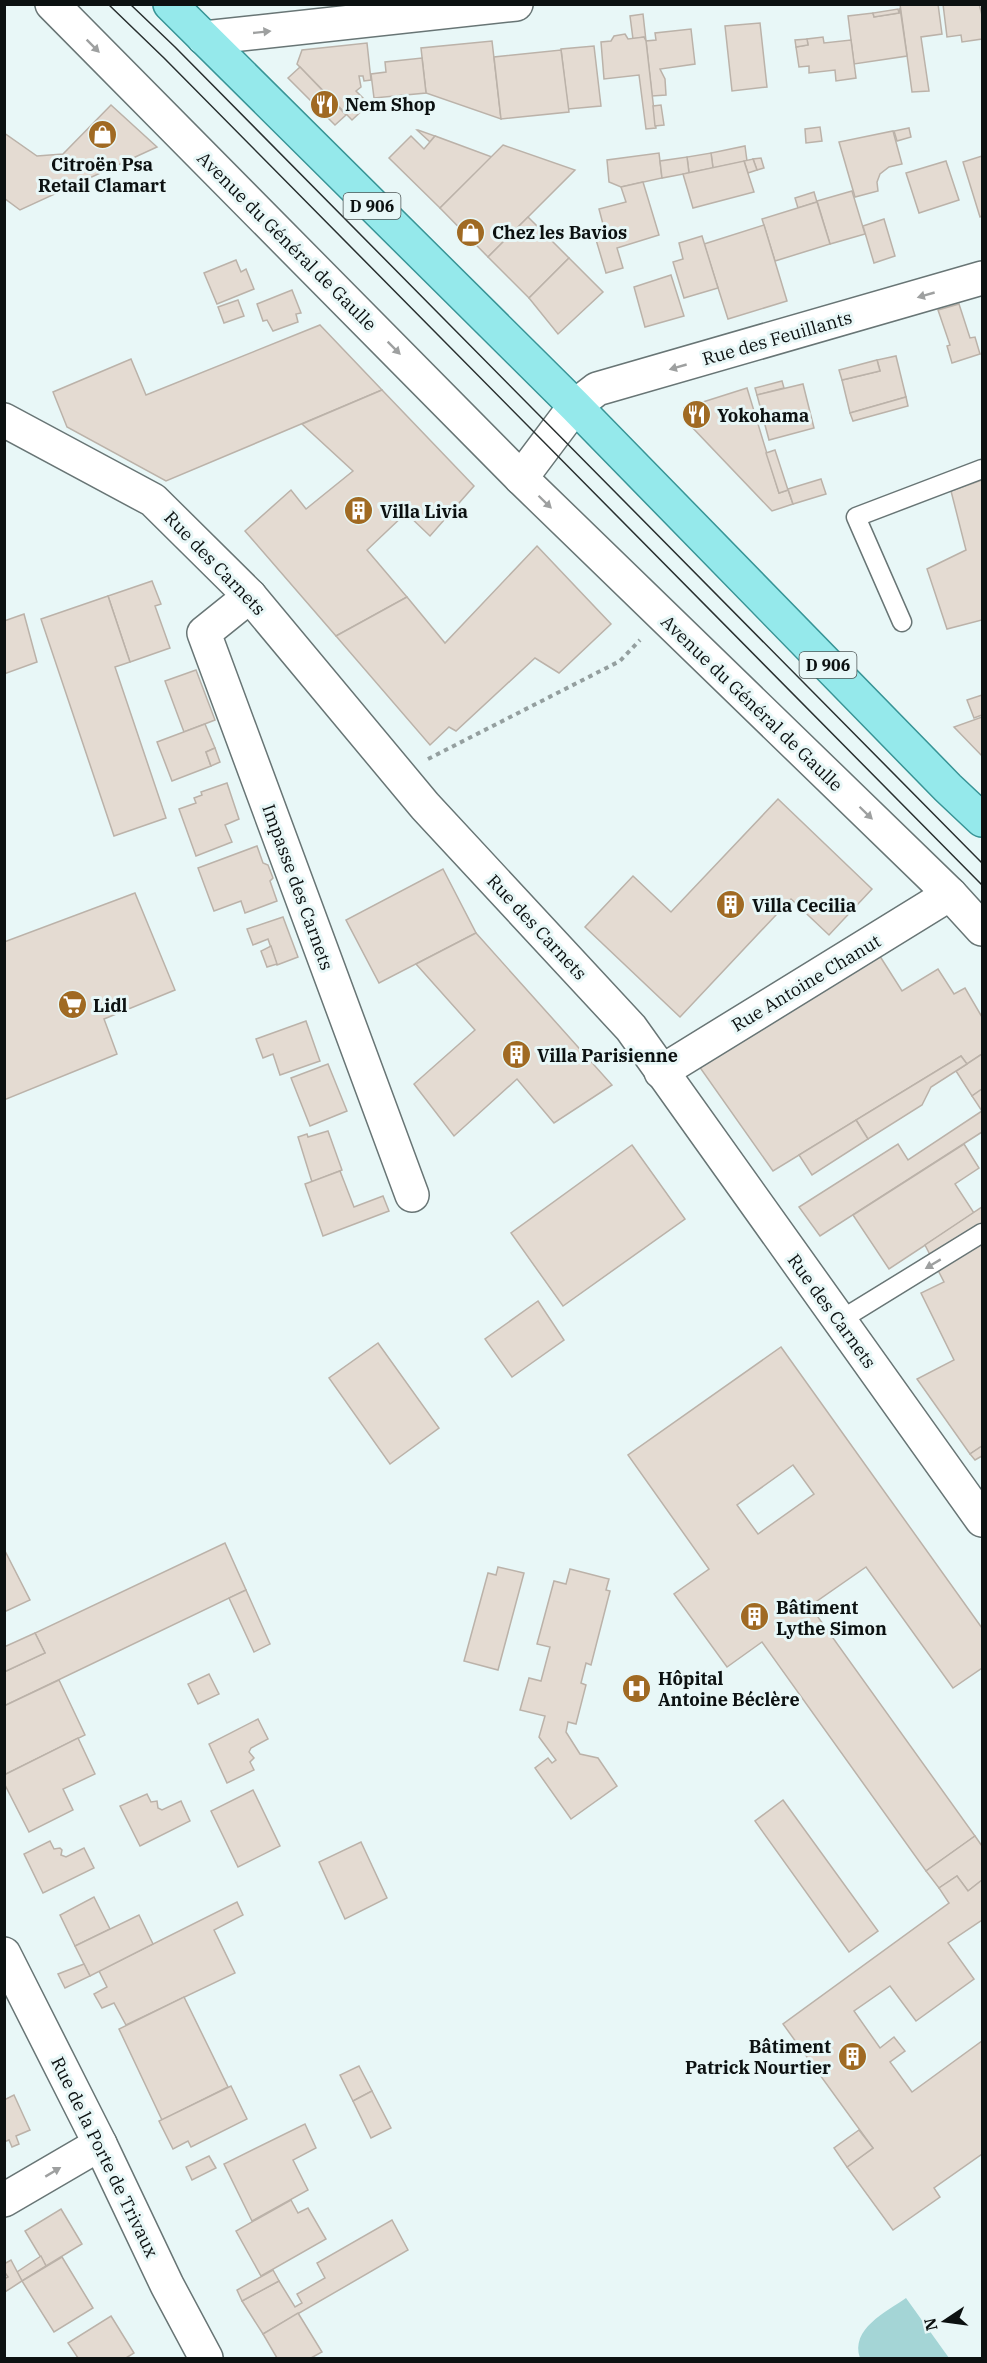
<svg xmlns="http://www.w3.org/2000/svg" width="987" height="2363" viewBox="0 0 987 2363" font-family="'IBM Plex Serif',serif">
	<style>
		.green { fill: #a4d5d6 }
		.building { fill: #e4dbd2; stroke: #bbb2a9; stroke-width: 1.5; fill-rule: evenodd }
		.lines { fill: none; stroke-linecap: round; stroke-linejoin: round }
		.service-casing { stroke: #687575; stroke-width: 21 }
		.minor-casing { stroke: #687575; stroke-width: 36 }
		.primary-casing { stroke: #389496; stroke-width: 36 }
		.path { stroke: #949f9f; stroke-width: 4; stroke-dasharray: 4.5 4.5; stroke-linecap: butt }
		.service { stroke: #fff; stroke-width: 18 }
		.minor { stroke: #fff; stroke-width: 33 }
		.primary { stroke: #95e9eb; stroke-width: 33 }
		.tram { stroke: #292f2f; stroke-width: 1.5 }
		.oneway { fill: #9ea0a0 }
		.labels { text-anchor: middle; dominant-baseline: central; stroke-width: 6; stroke-linejoin: round; paint-order: stroke }
		.shield { fill: #e8f7f7; stroke: #4e5656; stroke-width: 1.5 }
		.shield-label { font-size: 16px; font-weight: bold; fill: #0c1111 }
		.poi-label { font-size: 18px; font-weight: bold; fill: #0c1111; stroke: #e8f7f7; text-anchor: start }
		.street-label { font-size: 18px; fill: #0c1111; stroke: #e8f7f7 }
	</style>
	<rect width="100%" height="100%" fill="#e8f7f7"/>
	<path class="green" d="M906 2298 949 2358H860C850 2329 886 2312 906 2298Z"/>
	<g class="building">
		<polygon points="900,4 938,4 942,34 921,37 929,91 912,92"/>
		<polygon points="943,4 979,4 982,15 982,39 962,42 961,35 947,37"/>
		<polygon points="900,8 907,56 854,64 848,16 873,13 874,17 899,13"/>
		<polygon points="898,9 899,13 874,17 873,13"/>
		<polygon points="643,14 646,41 644,37 633,39 630,16"/>
		<polygon points="760,23 767,87 732,91 725,26"/>
		<polygon points="691,29 695,64 660,69 665,79 666,95 652,96 646,41 656,40 655,33"/>
		<polygon points="625,34 628,39 644,37 646,41 656,128 646,129 639,75 604,79 601,42 611,41 614,36"/>
		<polygon points="823,37 824,43 851,40 856,78 836,81 835,70 809,73 809,66 799,67 796,47 808,45 807,39"/>
		<polygon points="807,39 808,45 796,47 795,40"/>
		<polygon points="492,41 501,119 426,93 421,48"/>
		<polygon points="367,43 371,80 364,81 363,76 359,76 361,87 356,91 369,104 352,120 297,64 302,50"/>
		<polygon points="594,46 601,106 568,109 561,49"/>
		<polygon points="561,50 569,112 501,119 494,57"/>
		<polygon points="422,58 426,93 374,98 371,74 386,72 385,62"/>
		<polygon points="300,67 346,115 335,125 288,78"/>
		<polygon points="111,105 157,147 20,210 4,198 4,133 37,156 63,154"/>
		<polygon points="661,105 664,125 655,126 653,106"/>
		<polygon points="820,127 822,141 806,143 805,129"/>
		<polygon points="909,128 911,137 897,141 894,131"/>
		<polygon points="417,130 418,130 435,136 430,142"/>
		<polygon points="893,131 902,164 889,167 880,174 877,182 878,191 855,197 839,142"/>
		<polygon points="411,136 424,149 435,136 492,157 440,208 389,158"/>
		<polygon points="503,145 575,170 488,257 440,208"/>
		<polygon points="745,146 747,161 713,168 711,153"/>
		<polygon points="659,153 662,178 621,187 609,182 607,160"/>
		<polygon points="711,153 713,168 689,173 687,157"/>
		<polygon points="982,156 982,216 980,217 963,162"/>
		<polygon points="687,157 689,173 662,178 660,161"/>
		<polygon points="761,158 764,168 757,170 753,159"/>
		<polygon points="753,159 757,170 748,173 744,161"/>
		<polygon points="744,161 754,192 693,208 683,174"/>
		<polygon points="946,161 959,200 919,213 906,173"/>
		<polygon points="643,182 659,235 617,248 623,268 606,273 594,233 603,224 599,209 626,202 621,187"/>
		<polygon points="852,191 865,234 830,244 817,201"/>
		<polygon points="814,192 817,202 798,208 795,198"/>
		<polygon points="817,202 830,244 775,261 762,219"/>
		<polygon points="528,217 569,258 529,298 488,257"/>
		<polygon points="884,219 895,256 874,263 863,226"/>
		<polygon points="764,225 787,301 728,319 704,244"/>
		<polygon points="702,236 718,288 684,298 673,262 683,259 679,243"/>
		<polygon points="569,258 603,292 558,334 529,298"/>
		<polygon points="236,260 241,272 246,269 254,289 217,304 204,273"/>
		<polygon points="671,275 684,316 645,327 634,287"/>
		<polygon points="292,290 301,313 296,314 298,322 273,331 267,320 263,321 257,304"/>
		<polygon points="238,300 244,316 224,323 218,307"/>
		<polygon points="959,304 970,338 975,337 980,354 952,363 947,346 950,345 938,310"/>
		<polygon points="320,325 382,390 166,481 67,427 53,392 131,359 146,395"/>
		<polygon points="896,356 906,397 850,413 842,380 880,371 877,360"/>
		<polygon points="877,360 880,371 842,380 839,370"/>
		<polygon points="782,381 784,388 757,395 755,388"/>
		<polygon points="803,384 814,428 769,440 757,395"/>
		<polygon points="747,388 779,493 788,490 793,504 772,511 690,425 684,408"/>
		<polygon points="382,390 474,486 430,536 406,513 367,550 407,597 336,636 245,531 291,490 306,509 353,471 302,424"/>
		<polygon points="906,397 908,406 853,421 850,413"/>
		<polygon points="775,450 788,490 779,493 766,453"/>
		<polygon points="821,479 826,494 793,504 788,489"/>
		<polygon points="982,480 982,620 947,629 927,569 966,550 951,491"/>
		<polygon points="537,546 611,624 559,673 535,658 456,731 449,727 430,745 336,636 407,597 445,643"/>
		<polygon points="152,581 161,604 155,606 170,648 130,662 108,596"/>
		<polygon points="108,596 130,662 115,667 166,818 114,836 41,619"/>
		<polygon points="24,614 37,662 4,674 4,621"/>
		<polygon points="196,670 215,720 184,732 165,681"/>
		<polygon points="982,695 982,715 974,718 967,700"/>
		<polygon points="982,717 982,756 954,727"/>
		<polygon points="205,724 215,748 206,752 211,766 172,781 157,742"/>
		<polygon points="215,748 220,762 211,766 206,752"/>
		<polygon points="227,783 239,819 225,825 232,842 196,856 179,809 196,803 194,798 202,795 201,792"/>
		<polygon points="778,799 872,889 829,935 791,899 680,1017 585,927 633,876 671,912"/>
		<polygon points="257,846 263,863 268,865 273,878 270,881 277,901 245,913 241,901 214,911 198,868"/>
		<polygon points="443,869 476,933 379,983 346,920"/>
		<polygon points="135,893 175,990 104,1019 117,1054 4,1100 4,942"/>
		<polygon points="283,917 298,957 277,965 268,939 253,945 247,929"/>
		<polygon points="476,933 612,1085 554,1123 517,1079 454,1136 414,1084 475,1030 416,964"/>
		<polygon points="271,946 277,964 267,967 261,951"/>
		<polygon points="876,950 902,991 938,969 954,994 965,988 982,1017 982,1054 967,1064 961,1056 773,1171 694,1059"/>
		<polygon points="306,1021 320,1061 280,1075 273,1054 263,1058 256,1039"/>
		<polygon points="982,1054 982,1089 972,1096 956,1071"/>
		<polygon points="961,1056 967,1064 931,1087 922,1105 868,1139 856,1120"/>
		<polygon points="328,1064 347,1111 310,1126 291,1078"/>
		<polygon points="982,1089 982,1132 820,1236 799,1207 898,1144 908,1160 982,1111 972,1096"/>
		<polygon points="856,1120 868,1139 812,1175 799,1155"/>
		<polygon points="328,1131 342,1170 312,1182 298,1137 307,1134 308,1137"/>
		<polygon points="964,1144 979,1168 955,1184 974,1213 889,1269 853,1215"/>
		<polygon points="632,1145 685,1219 563,1306 511,1233"/>
		<polygon points="340,1171 354,1207 383,1196 389,1211 323,1236 305,1184"/>
		<polygon points="982,1207 982,1446 970,1454 917,1379 954,1360 921,1293 944,1282 925,1245"/>
		<polygon points="538,1301 564,1340 512,1377 485,1339"/>
		<polygon points="378,1343 439,1428 390,1464 329,1378"/>
		<path d="M781 1347 982 1628V1668L953 1688 866 1567 810 1606 975 1836 926 1871 762 1642 727 1667 674 1594 709 1569 628 1455ZM793 1465 814 1494 758 1534 737 1505Z"/>
		<polygon points="982,1446 982,1456 975,1460 970,1454"/>
		<polygon points="225,1543 246,1590 4,1706 4,1672 45,1653 35,1633"/>
		<polygon points="4,1549 30,1600 4,1612"/>
		<polygon points="498,1567 524,1573 498,1670 464,1661 488,1573 496,1575"/>
		<polygon points="570,1569 609,1579 606,1590 610,1591 591,1665 586,1663 581,1683 586,1685 576,1724 568,1722 566,1732 580,1754 598,1758 617,1786 571,1819 535,1768 548,1758 552,1763 556,1760 539,1737 545,1716 520,1710 529,1678 541,1681 550,1647 537,1644 554,1581 566,1584"/>
		<polygon points="246,1590 270,1644 254,1652 229,1598"/>
		<polygon points="35,1633 45,1653 4,1672 4,1647"/>
		<polygon points="209,1674 219,1694 198,1704 188,1684"/>
		<polygon points="59,1680 85,1735 4,1775 4,1706"/>
		<polygon points="258,1719 268,1739 251,1748 249,1752 254,1758 250,1762 254,1770 227,1783 209,1744"/>
		<polygon points="78,1738 95,1774 63,1789 73,1810 29,1832 4,1783 4,1775"/>
		<polygon points="253,1790 280,1846 238,1867 211,1811"/>
		<polygon points="147,1794 151,1802 157,1801 158,1808 162,1810 181,1801 190,1821 140,1846 120,1806"/>
		<polygon points="783,1800 878,1931 849,1952 755,1821"/>
		<polygon points="975,1836 982,1846 982,1880 968,1891 957,1876 939,1888 926,1871"/>
		<polygon points="50,1841 54,1849 60,1848 62,1850 61,1855 66,1857 84,1848 94,1868 43,1893 24,1854"/>
		<polygon points="361,1842 387,1898 345,1919 319,1862"/>
		<polygon points="957,1876 968,1891 982,1880 982,1920 948,1943 974,1979 916,2021 890,1986 854,2011 880,2048 894,2037 905,2051 890,2062 912,2092 982,2041 982,2154 934,2188 940,2197 893,2230 847,2167 873,2148 783,2024 949,1903 939,1888"/>
		<polygon points="94,1897 110,1929 75,1946 60,1915"/>
		<polygon points="237,1902 243,1915 214,1930 235,1973 126,2025 114,2003 102,2008 94,1994 107,1987 99,1971"/>
		<polygon points="139,1915 153,1944 90,1976 75,1946"/>
		<polygon points="84,1964 90,1976 65,1988 58,1974"/>
		<polygon points="184,1997 228,2087 162,2120 119,2029"/>
		<polygon points="359,2066 372,2091 353,2101 340,2075"/>
		<polygon points="231,2086 247,2119 191,2147 188,2141 173,2149 159,2121"/>
		<polygon points="372,2091 391,2128 371,2138 353,2101"/>
		<polygon points="14,2095 30,2130 16,2136 19,2144 12,2147 9,2140 4,2142 4,2100"/>
		<polygon points="305,2124 316,2148 293,2160 308,2190 252,2221 224,2164"/>
		<polygon points="859,2130 873,2148 847,2167 834,2148"/>
		<polygon points="209,2156 216,2168 192,2180 186,2167"/>
		<polygon points="291,2200 298,2213 308,2208 326,2239 261,2276 236,2231"/>
		<polygon points="61,2209 82,2244 46,2266 25,2231"/>
		<polygon points="392,2220 408,2250 263,2334 242,2301 279,2281 295,2307 302,2303 297,2294 325,2278 317,2263"/>
		<polygon points="41,2256 46,2266 22,2281 17,2272"/>
		<polygon points="62,2257 93,2308 54,2332 22,2281"/>
		<polygon points="11,2260 22,2281 5,2292 4,2279 8,2277 4,2271 4,2264"/>
		<polygon points="273,2270 279,2281 242,2301 237,2290"/>
		<polygon points="298,2313 322,2352 311,2358 277,2358 263,2334"/>
		<polygon points="111,2316 134,2353 126,2358 78,2358 68,2343"/>
	</g>
	<g class="lines">
		<defs>
			<g id="service">
				<polyline points="902,622 856,517 982,469"/>
				<polyline points="839,1321 982,1233"/>
			</g>
			<g id="minor">
				<polyline points="52,4 521,478 950,894 982,929"/>
				<polyline points="204,38 516,4"/>
				<polyline points="4,420 153,500 250,596 425,806 631,1028 982,1520"/>
				<polyline points="521,478 575,406 597,389 982,278"/>
				<polyline points="250,596 204,633 412,1195"/>
				<polyline points="661,1072 950,894"/>
				<polyline points="4,1954 100,2144 167,2285 206,2358"/>
				<polyline points="4,2200 100,2144"/>
			</g>
			<polyline id="primary" points="170,4 575,406 948,788 982,820"/>
		</defs>
		<use href="#service" class="service-casing"/>
		<use href="#minor" class="minor-casing"/>
		<use href="#primary" class="primary-casing"/>
		<polyline class="path" points="428,759 620,661 640,640"/>
		<use href="#service" class="service"/>
		<use href="#minor" class="minor"/>
		<use href="#primary" class="primary"/>
		<g class="tram">
			<polyline points="108,4 164,58 982,885"/>
			<polyline points="130,4 175,47 982,863"/>
		</g>
	</g>
	<defs><path id="oneway-solid" d="M-6-.8H1V-3.2L6.5 0L1 3.2V.8H-6Z" transform="scale(1.5)"/></defs>
	<g class="oneway">
		<use href="#oneway-solid" transform="translate(262 32) rotate(-6)"/>
		<use href="#oneway-solid" transform="translate(93 46) rotate(45)"/>
		<use href="#oneway-solid" transform="translate(926 295) rotate(164)"/>
		<use href="#oneway-solid" transform="translate(394 348) rotate(45)"/>
		<use href="#oneway-solid" transform="translate(678 367) rotate(164)"/>
		<use href="#oneway-solid" transform="translate(545 502) rotate(44)"/>
		<use href="#oneway-solid" transform="translate(866 813) rotate(44)"/>
		<use href="#oneway-solid" transform="translate(933 1264) rotate(149)"/>
		<use href="#oneway-solid" transform="translate(53 2172) rotate(-31)"/>
	</g>
	<defs>
		<symbol id="restaurant-disc" viewBox="-11 -11 22 22"><circle r="9.5" fill="#a06a23" stroke="#e8f7f7"/><path d="M-5-6h1v4h1v-4h1v4h1v-4h1v5L-1.5 .5V6h-2V.5L-5-1ZM5-6V6H3V1.5H1.5Q1.5-4 5-6Z" fill="#fff"/></symbol>
		<symbol id="shop-disc" viewBox="-11 -11 22 22"><circle r="9.5" fill="#a06a23" stroke="#e8f7f7"/><path d="M-5-2.5h2.3a2.7 3.5 0 0 1 5.4 0H5L5.5 6h-11ZM-1.5-2.5h3a1.5 2.3 0 0 0-3 0Z" fill="#fff"/></symbol>
		<symbol id="building-disc" viewBox="-11 -11 22 22"><circle r="9.5" fill="#a06a23" stroke="#e8f7f7"/><path d="M-4-6H4V6H1V3H-1V6H-4ZM-2.5-4.3h1.7v1.8h-1.7ZM.8-4.3h1.7v1.8H.8ZM-2.5-1h1.7V.8h-1.7ZM.8-1h1.7V.8H.8Z" fill="#fff"/></symbol>
		<symbol id="supermarket-disc" viewBox="-11 -11 22 22"><circle r="9.5" fill="#a06a23" stroke="#e8f7f7"/><path d="M-6-5.5h2.5l.6 2H6L4.5 2H-2.5L-4.4-4H-6ZM-1.5 3.2a1.3 1.3 0 1 0 .1 0ZM3 3.2a1.3 1.3 0 1 0 .1 0Z" fill="#fff"/></symbol>
		<symbol id="hospital-disc" viewBox="-11 -11 22 22"><circle r="9.5" fill="#a06a23" stroke="#e8f7f7"/><path d="M-5-5h3v3.5h4V-5h3V5h-3V1.5h-4V5h-3Z" fill="#fff"/></symbol>
	</defs>
	<g fill-rule="evenodd">
		<use href="#restaurant-disc" x="308" y="88" width="33" height="33"/>
		<use href="#shop-disc" x="86" y="118" width="33" height="33"/>
		<use href="#shop-disc" x="454" y="216" width="33" height="33"/>
		<use href="#restaurant-disc" x="680" y="398" width="33" height="33"/>
		<use href="#building-disc" x="342" y="494" width="33" height="33"/>
		<use href="#building-disc" x="714" y="888" width="33" height="33"/>
		<use href="#supermarket-disc" x="56" y="988" width="33" height="33"/>
		<use href="#building-disc" x="500" y="1038" width="33" height="33"/>
		<use href="#building-disc" x="738" y="1600" width="33" height="33"/>
		<use href="#hospital-disc" x="620" y="1672" width="33" height="33"/>
		<use href="#building-disc" x="836" y="2040" width="33" height="33"/>
	</g>
	<g class="labels">
		<g class="shield">
			<rect x="343.5" y="193" width="57" height="26" rx="4.5"/>
			<rect x="799.5" y="652" width="57" height="26" rx="4.5"/>
		</g>
		<g class="shield-label">
			<text x="372" y="206">D 906</text>
			<text x="828" y="665">D 906</text>
		</g>
		<g class="poi-label">
			<text x="345" y="104">Nem Shop</text>
			<text x="102" y="164" text-anchor="middle">Citroën Psa<tspan x="102" dy="21">Retail Clamart</tspan></text>
			<text x="492" y="232">Chez les Bavios</text>
			<text x="717" y="415">Yokohama</text>
			<text x="380" y="511">Villa Livia</text>
			<text x="752" y="905">Villa Cecilia</text>
			<text x="93" y="1005">Lidl</text>
			<text x="537" y="1055">Villa Parisienne</text>
			<text x="776" y="1607">Bâtiment<tspan x="776" dy="21">Lythe Simon</tspan></text>
			<text x="658" y="1678">Hôpital<tspan x="658" dy="21">Antoine Béclère</tspan></text>
			<text x="831" y="2046" text-anchor="end">Bâtiment<tspan x="831" dy="21">Patrick Nourtier</tspan></text>
		</g>
		<g class="street-label">
			<text transform="translate(287 241) rotate(45)">Avenue du Général de Gaulle</text>
			<text transform="translate(777 338) rotate(-16)">Rue des Feuillants</text>
			<text transform="translate(215 563) rotate(46)">Rue des Carnets</text>
			<text transform="translate(752 703) rotate(44)">Avenue du Général de Gaulle</text>
			<text transform="translate(298 887) rotate(70)">Impasse des Carnets</text>
			<text transform="translate(537 927) rotate(47)">Rue des Carnets</text>
			<text transform="translate(806 983) rotate(-31)">Rue Antoine Chanut</text>
			<text transform="translate(832 1311) rotate(54)">Rue des Carnets</text>
			<text transform="translate(105 2157) rotate(64)">Rue de la Porte de Trivaux</text>
		</g>
	</g>
	<rect width="987" height="2363" fill="none" stroke="#0c1111" stroke-width="12"/>
	<g transform="translate(945 2321) rotate(257)" stroke="#e8f7f7" stroke-width="4.5" paint-order="stroke">
	<path d="M0-4.5L10 22L0 15L-10 22Z" fill="#0c1111"/>
	<text y="-9" font-size="16" font-weight="bold" text-anchor="middle" fill="#0c1111">N</text>
	</g>
</svg>
